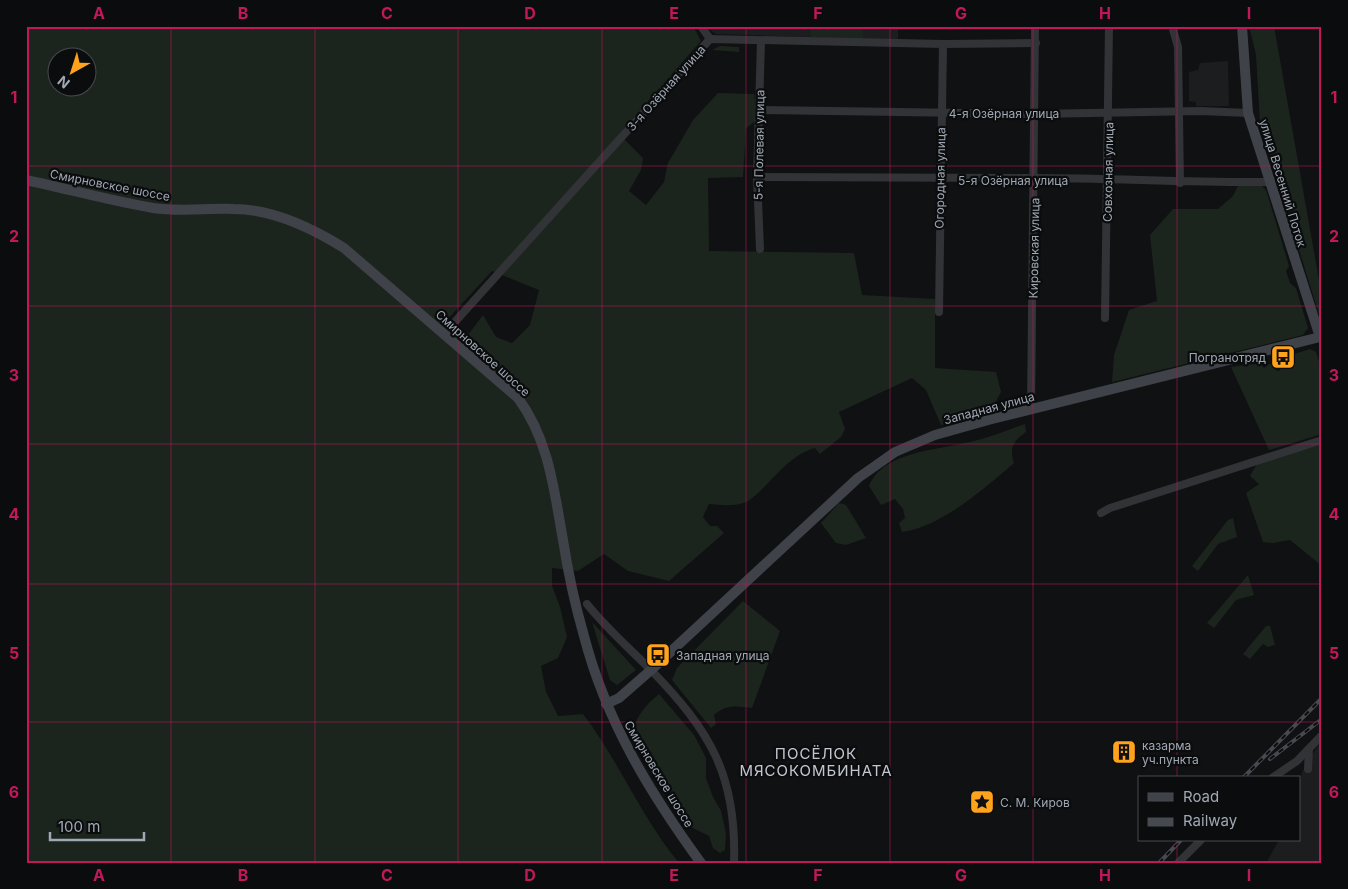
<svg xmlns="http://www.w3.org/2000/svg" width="1348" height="889" viewBox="0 0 1348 889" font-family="Inter,sans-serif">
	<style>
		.built { fill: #1c1d1f }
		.green { fill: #1c251d; fill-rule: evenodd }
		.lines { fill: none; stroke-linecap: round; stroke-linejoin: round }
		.street { stroke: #313337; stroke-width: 8 }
		.secondary { stroke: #3f4248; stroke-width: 10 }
		.rail-casing { stroke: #46494f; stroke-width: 4 }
		.rail { stroke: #0b0c0d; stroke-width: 2; stroke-dasharray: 5.5; stroke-linecap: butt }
		.grid { fill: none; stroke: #c2185b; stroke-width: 1; stroke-opacity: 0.55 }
		.labels { text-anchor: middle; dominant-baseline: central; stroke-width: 4.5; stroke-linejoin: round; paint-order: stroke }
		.street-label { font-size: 12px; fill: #a0a8b4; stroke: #0b0c0d }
		.poi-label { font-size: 12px; fill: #a0a8b4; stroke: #0b0c0d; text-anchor: start }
		.quarter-label { font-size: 15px; letter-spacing: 1px; fill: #c2c6d0; stroke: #0b0c0d }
		.neatline { fill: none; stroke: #c2185b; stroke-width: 2 }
		.grid-label { font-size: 16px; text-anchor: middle; font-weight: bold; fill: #c2185b }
	</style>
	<rect width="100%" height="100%" fill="#101112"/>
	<g class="built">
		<polygon points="704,26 811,26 811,37 716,34"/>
		<polygon points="863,26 898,26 898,39 863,40"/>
		<polygon points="1228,61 1229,106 1196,106 1196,102 1189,101 1189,72 1198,70 1200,63"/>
		<polygon points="1322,739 1322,863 1266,863 1279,840 1299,840 1299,786 1302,772"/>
	</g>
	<g class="green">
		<path d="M26 26H693L701 41 619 134 643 158 641 170 629 191 646 205 664 182 668 163 693 120 718 93 754 94 757 120 746 128 743 177 708 178 709 251 854 253 862 295 935 299V368L996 372 1001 392 989 414 941 425 926 390 912 378 839 412 845 429 841 437 820 454 815 448C786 456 771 485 748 501 737 507 721 505 709 504L703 517 710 526H717L724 533 669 581 628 571 604 554 578 571 552 568V586L560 607 567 637 558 658 541 666 546 692 558 716 583 714C619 761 641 817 679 863H26ZM58 58H88V88H58ZM492 271 539 290 530 325 512 343 496 337 483 315 465 339 445 322Z"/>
		<polygon points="811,26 863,26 863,40 811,37"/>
		<polygon points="1249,26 1274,26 1322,297 1322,324 1260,123 1256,55"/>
		<polygon points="720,46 739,47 739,52 712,50"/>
		<polygon points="1261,185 1266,190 1289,266 1286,271 1290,283 1296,288 1308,328 1303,335 1112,382 1114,355 1129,310 1157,301 1150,235 1173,209 1218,209 1233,196 1238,186"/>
		<polygon points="1310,349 1316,352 1322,371 1322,434 1269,450 1231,367 1260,363 1264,368 1269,364 1272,365 1275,370 1279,371 1288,356"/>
		<path d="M1025 424 1026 432C1013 441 1009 448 1014 463 985 488 941 527 902 532L899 523 905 518 903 509 895 499 881 505 869 486C884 450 941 450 974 441 991 437 1008 430 1025 424Z"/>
		<polygon points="1322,444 1322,566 1290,540 1273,543 1263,542 1246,493 1259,484 1250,476 1257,464"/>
		<polygon points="839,503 846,505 866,538 846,545 836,543 821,523"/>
		<polygon points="1233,518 1237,537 1218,544 1198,571 1192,566 1228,520"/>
		<polygon points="1248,575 1254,595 1236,600 1214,628 1207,623"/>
		<path d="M743 601 780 631 752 708C737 706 726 704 714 715L716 724 711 728 672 680 677 668Z"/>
		<polygon points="592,622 636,670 617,685 610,680"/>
		<polygon points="1266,626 1270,626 1275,645 1268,647 1263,644 1250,659 1243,654"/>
		<path d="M659 694 694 735 706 758V778L713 797 721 811 726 833 725 850 720 853 713 848 709 836 689 826 658 773 652 755 640 748C639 744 635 738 635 733 633 718 648 703 659 694Z"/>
	</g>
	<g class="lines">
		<g class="street">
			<polyline points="701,26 710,39"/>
			<polyline points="1172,26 1178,47 1180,183"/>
			<polyline points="759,110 1035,114 1201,111 1248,113"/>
			<path d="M757 177C850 178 942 178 1034 178 1113 178 1191 183 1270 182"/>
			<polyline points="760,249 757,177 761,41"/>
			<polyline points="939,312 943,44"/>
			<polyline points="1105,318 1109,26"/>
			<polyline points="444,334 710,39 943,44 1036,43"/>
			<polyline points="1031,410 1035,26"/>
			<polyline points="1101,513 1110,508 1322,440"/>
			<path d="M587 604C606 628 629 648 651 670 710 731 737 775 734 863"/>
			<polyline points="1308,769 1309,749"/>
			<polyline points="1272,778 1297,761 1322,735"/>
			<polyline points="1178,863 1201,840"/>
		</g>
		<g class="secondary">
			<path d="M26 180C68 189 111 201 153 208 180 212 207 208 234 209 272 209 312 228 344 248L518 398C549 440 554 490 563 540 568 572 575 605 584 636 606 721 650 793 701 863"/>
			<polyline points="606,704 619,698 651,670 858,478 895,452 935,435 992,419 1320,337 1248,113 1242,26"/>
		</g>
		<defs>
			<g id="rail">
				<polyline points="1270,759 1322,719"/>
				<polyline points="1243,778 1322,698"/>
				<polyline points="1159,863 1181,840"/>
			</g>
		</defs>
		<use href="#rail" class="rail-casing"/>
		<use href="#rail" class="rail"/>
	</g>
	<path class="grid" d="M171 26V863M315 26V863M458 26V863M602 26V863M746 26V863M890 26V863M1033 26V863M1177 26V778M26 166H1322M26 306H1322M26 444H1322M26 584H1322M26 722H1322M1177 840V863"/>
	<defs>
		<symbol id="bus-square" viewBox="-11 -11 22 22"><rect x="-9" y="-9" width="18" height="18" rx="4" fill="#ffa21c" stroke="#0b0c0d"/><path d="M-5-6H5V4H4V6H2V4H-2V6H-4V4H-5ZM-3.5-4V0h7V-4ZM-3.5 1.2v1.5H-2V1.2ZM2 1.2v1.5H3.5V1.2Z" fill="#111"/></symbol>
		<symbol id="building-square" viewBox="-11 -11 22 22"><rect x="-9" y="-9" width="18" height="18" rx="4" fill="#ffa21c" stroke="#0b0c0d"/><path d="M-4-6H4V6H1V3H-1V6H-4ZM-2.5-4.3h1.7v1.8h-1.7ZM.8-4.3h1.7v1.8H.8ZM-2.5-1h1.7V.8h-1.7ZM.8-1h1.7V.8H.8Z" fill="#111"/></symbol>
		<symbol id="sight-square" viewBox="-11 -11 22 22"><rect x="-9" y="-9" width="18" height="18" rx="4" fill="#ffa21c" stroke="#0b0c0d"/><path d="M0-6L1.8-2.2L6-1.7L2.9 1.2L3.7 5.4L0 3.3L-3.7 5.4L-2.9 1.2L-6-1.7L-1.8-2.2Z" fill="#111"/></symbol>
	</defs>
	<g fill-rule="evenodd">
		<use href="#bus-square" x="1269" y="343" width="28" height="28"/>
		<use href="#bus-square" x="644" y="641" width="28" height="28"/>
		<use href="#building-square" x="1110" y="738" width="28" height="28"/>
		<use href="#sight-square" x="968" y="788" width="28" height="28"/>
	</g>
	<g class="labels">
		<g class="street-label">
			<text transform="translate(666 88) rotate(-48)">3-я Озёрная улица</text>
			<text x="1004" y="113">4-я Озёрная улица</text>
			<text transform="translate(759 145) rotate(-89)">5-я Полевая улица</text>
			<text transform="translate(1108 172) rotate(-89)">Совхозная улица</text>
			<text transform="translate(940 178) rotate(-89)">Огородная улица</text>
			<text x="1013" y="180">5-я Озёрная улица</text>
			<text transform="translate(1283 183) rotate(73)">улица Весенний Поток</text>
			<text transform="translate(110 185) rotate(11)">Смирновское шоссе</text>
			<text transform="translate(1034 248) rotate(-89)">Кировская улица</text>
			<text transform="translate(483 353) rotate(42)">Смирновское шоссе</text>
			<text transform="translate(989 408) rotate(-15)">Западная улица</text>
			<text transform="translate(659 774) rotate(59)">Смирновское шоссе</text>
		</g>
		<g class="poi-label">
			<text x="1266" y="357" text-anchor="end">Погранотряд</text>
			<text x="676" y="655">Западная улица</text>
			<text x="1142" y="745">казарма<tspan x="1142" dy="14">уч.пункта</tspan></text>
			<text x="1000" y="802">С. М. Киров</text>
		</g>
		<g class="quarter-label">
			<text x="816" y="753">ПОСЁЛОК<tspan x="816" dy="17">МЯСОКОМБИНАТА</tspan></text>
		</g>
	</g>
	<rect width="1348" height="889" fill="none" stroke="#0b0c0d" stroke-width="55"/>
	<rect x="1138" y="776" width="162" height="65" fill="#0b0c0d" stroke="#474a50"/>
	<rect x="1148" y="793" width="25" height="8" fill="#3f4248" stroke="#474a50"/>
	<text x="1183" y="802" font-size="15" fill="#a0a8b4">Road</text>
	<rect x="1148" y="818" width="25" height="8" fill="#46494f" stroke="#474a50"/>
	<text x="1183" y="826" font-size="15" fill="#a0a8b4">Railway</text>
	<g transform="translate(72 72) rotate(219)"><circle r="24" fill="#0b0c0d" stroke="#474a50"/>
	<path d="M0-4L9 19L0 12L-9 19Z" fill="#ffa21c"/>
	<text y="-8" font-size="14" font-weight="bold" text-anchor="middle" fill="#a0a8b4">N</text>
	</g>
	<path d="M50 832v8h94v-8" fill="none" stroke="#a0a8b4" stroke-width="2.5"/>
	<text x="58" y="832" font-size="15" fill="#a0a8b4" stroke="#0b0c0d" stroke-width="4" paint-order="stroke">100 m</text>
	<rect x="28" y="28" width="1292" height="834" class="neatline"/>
	<g class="grid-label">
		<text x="99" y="19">A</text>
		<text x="243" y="19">B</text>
		<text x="387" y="19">C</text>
		<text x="530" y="19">D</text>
		<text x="674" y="19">E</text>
		<text x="818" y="19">F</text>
		<text x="961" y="19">G</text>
		<text x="1105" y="19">H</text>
		<text x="1249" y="19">I</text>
		<text x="14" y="103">1</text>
		<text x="1334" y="103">1</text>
		<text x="14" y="242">2</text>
		<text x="1334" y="242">2</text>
		<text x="14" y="381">3</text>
		<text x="1334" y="381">3</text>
		<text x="14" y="520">4</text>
		<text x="1334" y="520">4</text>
		<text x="14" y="659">5</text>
		<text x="1334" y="659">5</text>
		<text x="14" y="798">6</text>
		<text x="1334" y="798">6</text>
		<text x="99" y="881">A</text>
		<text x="243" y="881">B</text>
		<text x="387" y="881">C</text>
		<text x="530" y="881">D</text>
		<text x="674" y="881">E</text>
		<text x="818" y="881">F</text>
		<text x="961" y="881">G</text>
		<text x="1105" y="881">H</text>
		<text x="1249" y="881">I</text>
	</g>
</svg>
